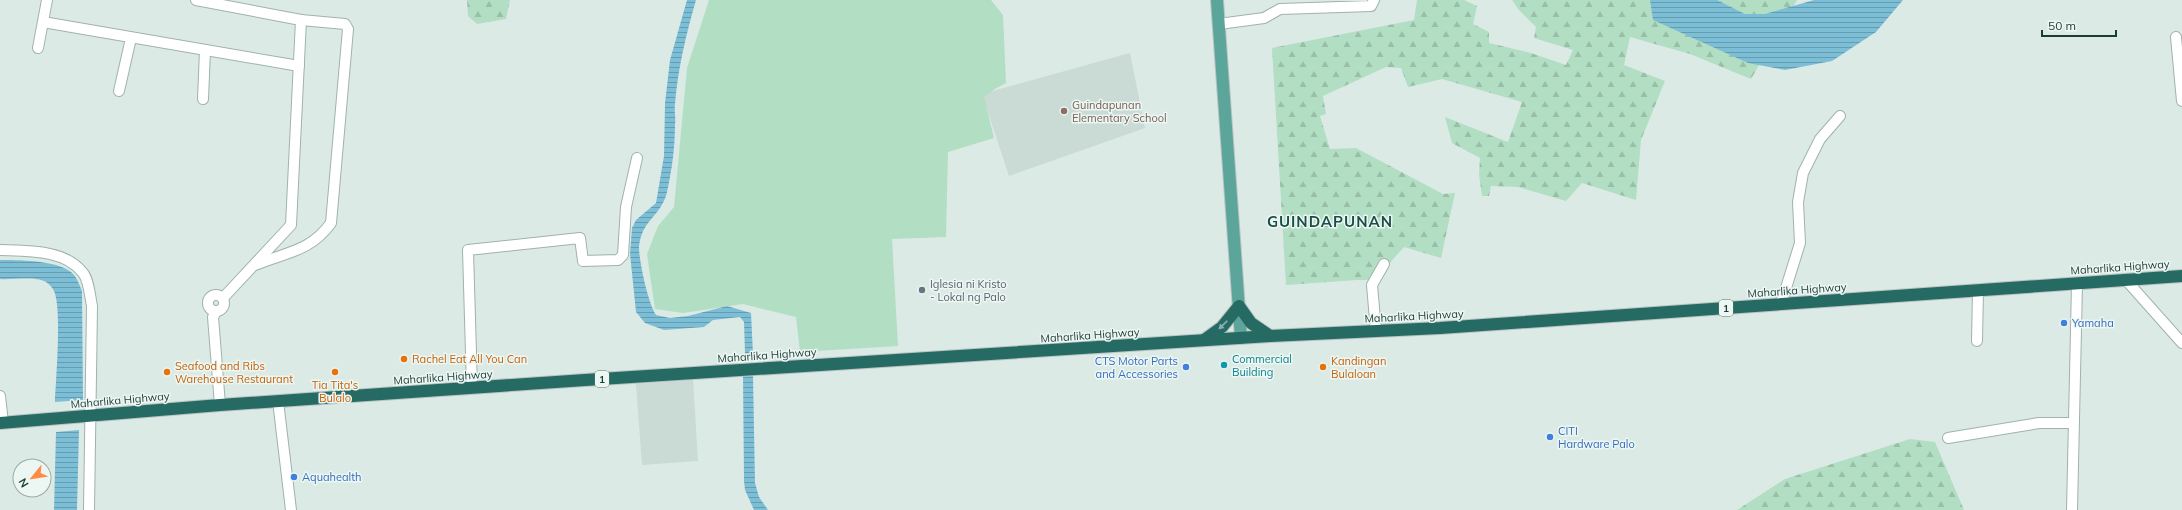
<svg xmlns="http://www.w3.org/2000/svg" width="2182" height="510" viewBox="0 0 2182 510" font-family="Mulish,sans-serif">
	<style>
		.built { fill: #cadad5 }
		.grass { fill: #b2dec3 }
		.forest { fill: url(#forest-firs) }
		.water { fill: url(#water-rules) }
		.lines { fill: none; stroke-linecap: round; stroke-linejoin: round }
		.minor-casing { stroke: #9fb2ae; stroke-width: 12 }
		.major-casing { stroke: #bbc4c3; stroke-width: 14 }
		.highway-casing { stroke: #bbc4c3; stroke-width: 14 }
		.minor { stroke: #fff; stroke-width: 10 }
		.major { stroke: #5ca59b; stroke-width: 12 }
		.highway { stroke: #266a64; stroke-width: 12 }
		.oneway { fill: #89b0ac }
		.education-dot { fill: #8d6e63; stroke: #ecf7f3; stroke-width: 1.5 }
		.worship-dot { fill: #6b7280; stroke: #ecf7f3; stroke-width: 1.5 }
		.shop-dot { fill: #3f7fe0; stroke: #ecf7f3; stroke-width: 1.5 }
		.food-dot { fill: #e8710a; stroke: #ecf7f3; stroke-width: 1.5 }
		.culture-dot { fill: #0f9aa8; stroke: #ecf7f3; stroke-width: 1.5 }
		.labels { text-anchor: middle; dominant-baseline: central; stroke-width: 3; stroke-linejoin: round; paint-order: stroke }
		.shield { fill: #ecf7f3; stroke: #5b736f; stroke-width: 1 }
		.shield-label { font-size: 10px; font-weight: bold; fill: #1d3b36 }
		.education-label { font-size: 11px; fill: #785e54; stroke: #ecf7f3; text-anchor: start }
		.street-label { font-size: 11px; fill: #1d3b36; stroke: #ecf7f3 }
		.worship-label { font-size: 11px; fill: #5b616d; stroke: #ecf7f3; text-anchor: start }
		.shop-label { font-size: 11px; fill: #366cbe; stroke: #ecf7f3; text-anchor: start }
		.food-label { font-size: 11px; fill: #c56008; stroke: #ecf7f3; text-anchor: start }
		.culture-label { font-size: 11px; fill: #0d838f; stroke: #ecf7f3; text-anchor: start }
		.district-label { font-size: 15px; font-weight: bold; letter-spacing: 1px; fill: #174e47; stroke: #ecf7f3 }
	</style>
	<defs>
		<pattern id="forest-firs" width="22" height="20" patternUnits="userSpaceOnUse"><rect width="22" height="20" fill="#b2dec3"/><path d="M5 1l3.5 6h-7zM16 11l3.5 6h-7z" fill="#99bfa8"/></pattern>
		<pattern id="water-rules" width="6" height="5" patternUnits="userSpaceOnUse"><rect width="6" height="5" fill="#7dbed7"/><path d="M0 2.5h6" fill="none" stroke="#669caf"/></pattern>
	</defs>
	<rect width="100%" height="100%" fill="#dceae6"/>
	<g class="built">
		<polygon points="1130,53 1145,128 1009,176 982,94"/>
		<polygon points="693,380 698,461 642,465 636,384"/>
	</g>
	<polygon class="grass" points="709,0 991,0 1003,15 1006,83 995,89 984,97 994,138 948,152 946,237 892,239 898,346 800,352 796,317 743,304 683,313 655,309 647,254 658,226 674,207 687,68"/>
	<g class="forest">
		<polygon points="467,0 510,0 506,19 477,24 468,16"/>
		<polygon points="1417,0 1464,0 1477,6 1473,24 1489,32 1489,43 1531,53 1566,65 1573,50 1534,38 1536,27 1519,10 1512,0 1797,0 1751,79 1690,54 1630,37 1624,65 1665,81 1641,140 1636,200 1582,183 1566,201 1518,187 1491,186 1489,196 1482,196 1479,174 1480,158 1452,143 1445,117 1508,142 1522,102 1442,79 1408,87 1401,68 1386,67 1323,96 1326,114 1320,116 1330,149 1356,148 1443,194 1455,193 1441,258 1404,247 1387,266 1380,280 1357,280 1286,285 1272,48 1414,20"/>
		<polygon points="1910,439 1935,442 1964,510 1737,510 1785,479"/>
	</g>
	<g class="water">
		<path d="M687 0H696C686 35 678 68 675 104 674 111 676 118 675 125 675 147 672 170 667 192 661 217 641 220 639 247 639 261 648 303 656 315L670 318 688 316 727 306 751 313 753 354H745L744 322 740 317 713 320 704 327 664 330 645 323 636 312 630 254 632 228 636 220 656 203 664 156 665 103 670 60Z"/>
		<polygon points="1650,0 1717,0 1745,14 1765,14 1814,0 1903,0 1876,32 1832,61 1785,70 1748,63 1653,20"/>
		<path d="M0 260C18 260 56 260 71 272 77 277 79 284 82 291L83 400 55 402C56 380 62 308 54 291 52 287 49 284 46 282 35 276 13 280 0 279Z"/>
		<polygon points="743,375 753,375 755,483 759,497 768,510 754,510 745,490 744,481"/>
		<polygon points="79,430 77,510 54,510 56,432"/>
	</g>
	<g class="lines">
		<defs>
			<g id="minor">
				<polyline points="196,0 301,20 291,225 223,298"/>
				<polyline points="43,22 299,66"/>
				<polyline points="1219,24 1264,18 1280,9 1371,6 1374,0"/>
				<polyline points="2176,37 2182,101"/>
				<polyline points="38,48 47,0"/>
				<polyline points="119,91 131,38"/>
				<polyline points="203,99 205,50"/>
				<path d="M0 250C26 251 65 249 83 273 89 280 90 297 92 306L89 510"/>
				<path d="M255 265C286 252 310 252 331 223L348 29 345 24 301 20"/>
				<polyline points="2126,280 2182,343"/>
				<circle cx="216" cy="303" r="8"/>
				<polyline points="1781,304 1800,243 1798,202 1803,173 1820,139 1840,116"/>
				<polyline points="216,312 213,317 220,405"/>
				<polyline points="1376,331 1372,285 1384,264"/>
				<polyline points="1977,341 1978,290"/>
				<polyline points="472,388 468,250 580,238 583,261 618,260 623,255 626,207 637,158"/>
				<polyline points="0,396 3,423"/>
				<polyline points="278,401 291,510"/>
				<polyline points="1948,438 2039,423 2074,423"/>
				<polyline points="2072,510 2077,284"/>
			</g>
			<polyline id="major" points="1217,0 1241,338"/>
			<g id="highway">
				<polyline points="1204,340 1222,327 1239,306 1251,323 1270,336"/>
				<polyline points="0,423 220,405 585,380 1270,336 1440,328 2182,276"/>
			</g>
		</defs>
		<use href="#minor" class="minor-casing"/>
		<use href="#major" class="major-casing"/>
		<use href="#highway" class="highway-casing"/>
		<use href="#minor" class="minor"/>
		<use href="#major" class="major"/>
		<use href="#highway" class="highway"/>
	</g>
	<defs><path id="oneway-solid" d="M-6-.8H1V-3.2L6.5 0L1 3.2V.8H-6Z"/></defs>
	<use class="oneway" href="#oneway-solid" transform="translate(1223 325) rotate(136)"/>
	<circle class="education-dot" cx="1064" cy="111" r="4"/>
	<circle class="worship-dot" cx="922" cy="290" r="4"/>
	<g class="shop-dot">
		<circle cx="2064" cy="323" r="4"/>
		<circle cx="1186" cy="367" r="4"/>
		<circle cx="1550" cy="437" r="4"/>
		<circle cx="294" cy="477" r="4"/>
	</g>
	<g class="food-dot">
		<circle cx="404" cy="359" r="4"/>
		<circle cx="1323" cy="367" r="4"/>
		<circle cx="167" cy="372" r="4"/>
		<circle cx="335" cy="372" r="4"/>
	</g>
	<circle class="culture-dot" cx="1224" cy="365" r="4"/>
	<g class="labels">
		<g class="shield">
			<rect x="1719" y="300" width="14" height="16" rx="3"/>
			<rect x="595" y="371" width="14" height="16" rx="3"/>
		</g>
		<g class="shield-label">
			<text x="1726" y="308">1</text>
			<text x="602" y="379">1</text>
		</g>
		<g class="education-label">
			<text x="1072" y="105">Guindapunan<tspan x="1072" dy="13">Elementary School</tspan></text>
		</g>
		<g class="street-label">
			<text transform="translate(2120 267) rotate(-4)">Maharlika Highway</text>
			<text transform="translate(1797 290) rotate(-4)">Maharlika Highway</text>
			<text transform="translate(1414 316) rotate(-3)">Maharlika Highway</text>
			<text transform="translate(1090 335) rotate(-4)">Maharlika Highway</text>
			<text transform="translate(767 355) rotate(-4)">Maharlika Highway</text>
			<text transform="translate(443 377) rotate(-4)">Maharlika Highway</text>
			<text transform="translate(120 400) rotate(-5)">Maharlika Highway</text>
		</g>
		<g class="worship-label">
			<text x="930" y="284">Iglesia ni Kristo<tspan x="930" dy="13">- Lokal ng Palo</tspan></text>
		</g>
		<g class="shop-label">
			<text x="2072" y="323">Yamaha</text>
			<text x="1178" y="361" text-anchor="end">CTS Motor Parts<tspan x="1178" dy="13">and Accessories</tspan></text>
			<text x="1558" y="431">CITI<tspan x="1558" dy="13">Hardware Palo</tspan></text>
			<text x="302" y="477">Aquahealth</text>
		</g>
		<g class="food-label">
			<text x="412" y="359">Rachel Eat All You Can</text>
			<text x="1331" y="361">Kandingan<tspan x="1331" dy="13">Bulaloan</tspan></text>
			<text x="175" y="366">Seafood and Ribs<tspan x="175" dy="13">Warehouse Restaurant</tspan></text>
			<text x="335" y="385" text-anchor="middle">Tia Tita's<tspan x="335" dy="13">Bulalo</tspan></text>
		</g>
		<g class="culture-label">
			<text x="1232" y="359">Commercial<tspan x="1232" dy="13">Building</tspan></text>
		</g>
		<g class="district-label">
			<text x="1330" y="221">GUINDAPUNAN</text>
		</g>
	</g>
	<g transform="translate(32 478) rotate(240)"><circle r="19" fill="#ecf7f3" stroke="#99aca7"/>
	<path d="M0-3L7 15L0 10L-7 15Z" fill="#ff8945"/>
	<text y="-6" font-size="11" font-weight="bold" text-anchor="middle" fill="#1d3b36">N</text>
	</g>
	<path d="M2042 30v6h74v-6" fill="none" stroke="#1d3b36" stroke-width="2"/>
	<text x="2048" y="30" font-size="12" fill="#1d3b36" stroke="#ecf7f3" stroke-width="3" paint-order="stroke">50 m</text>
</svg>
